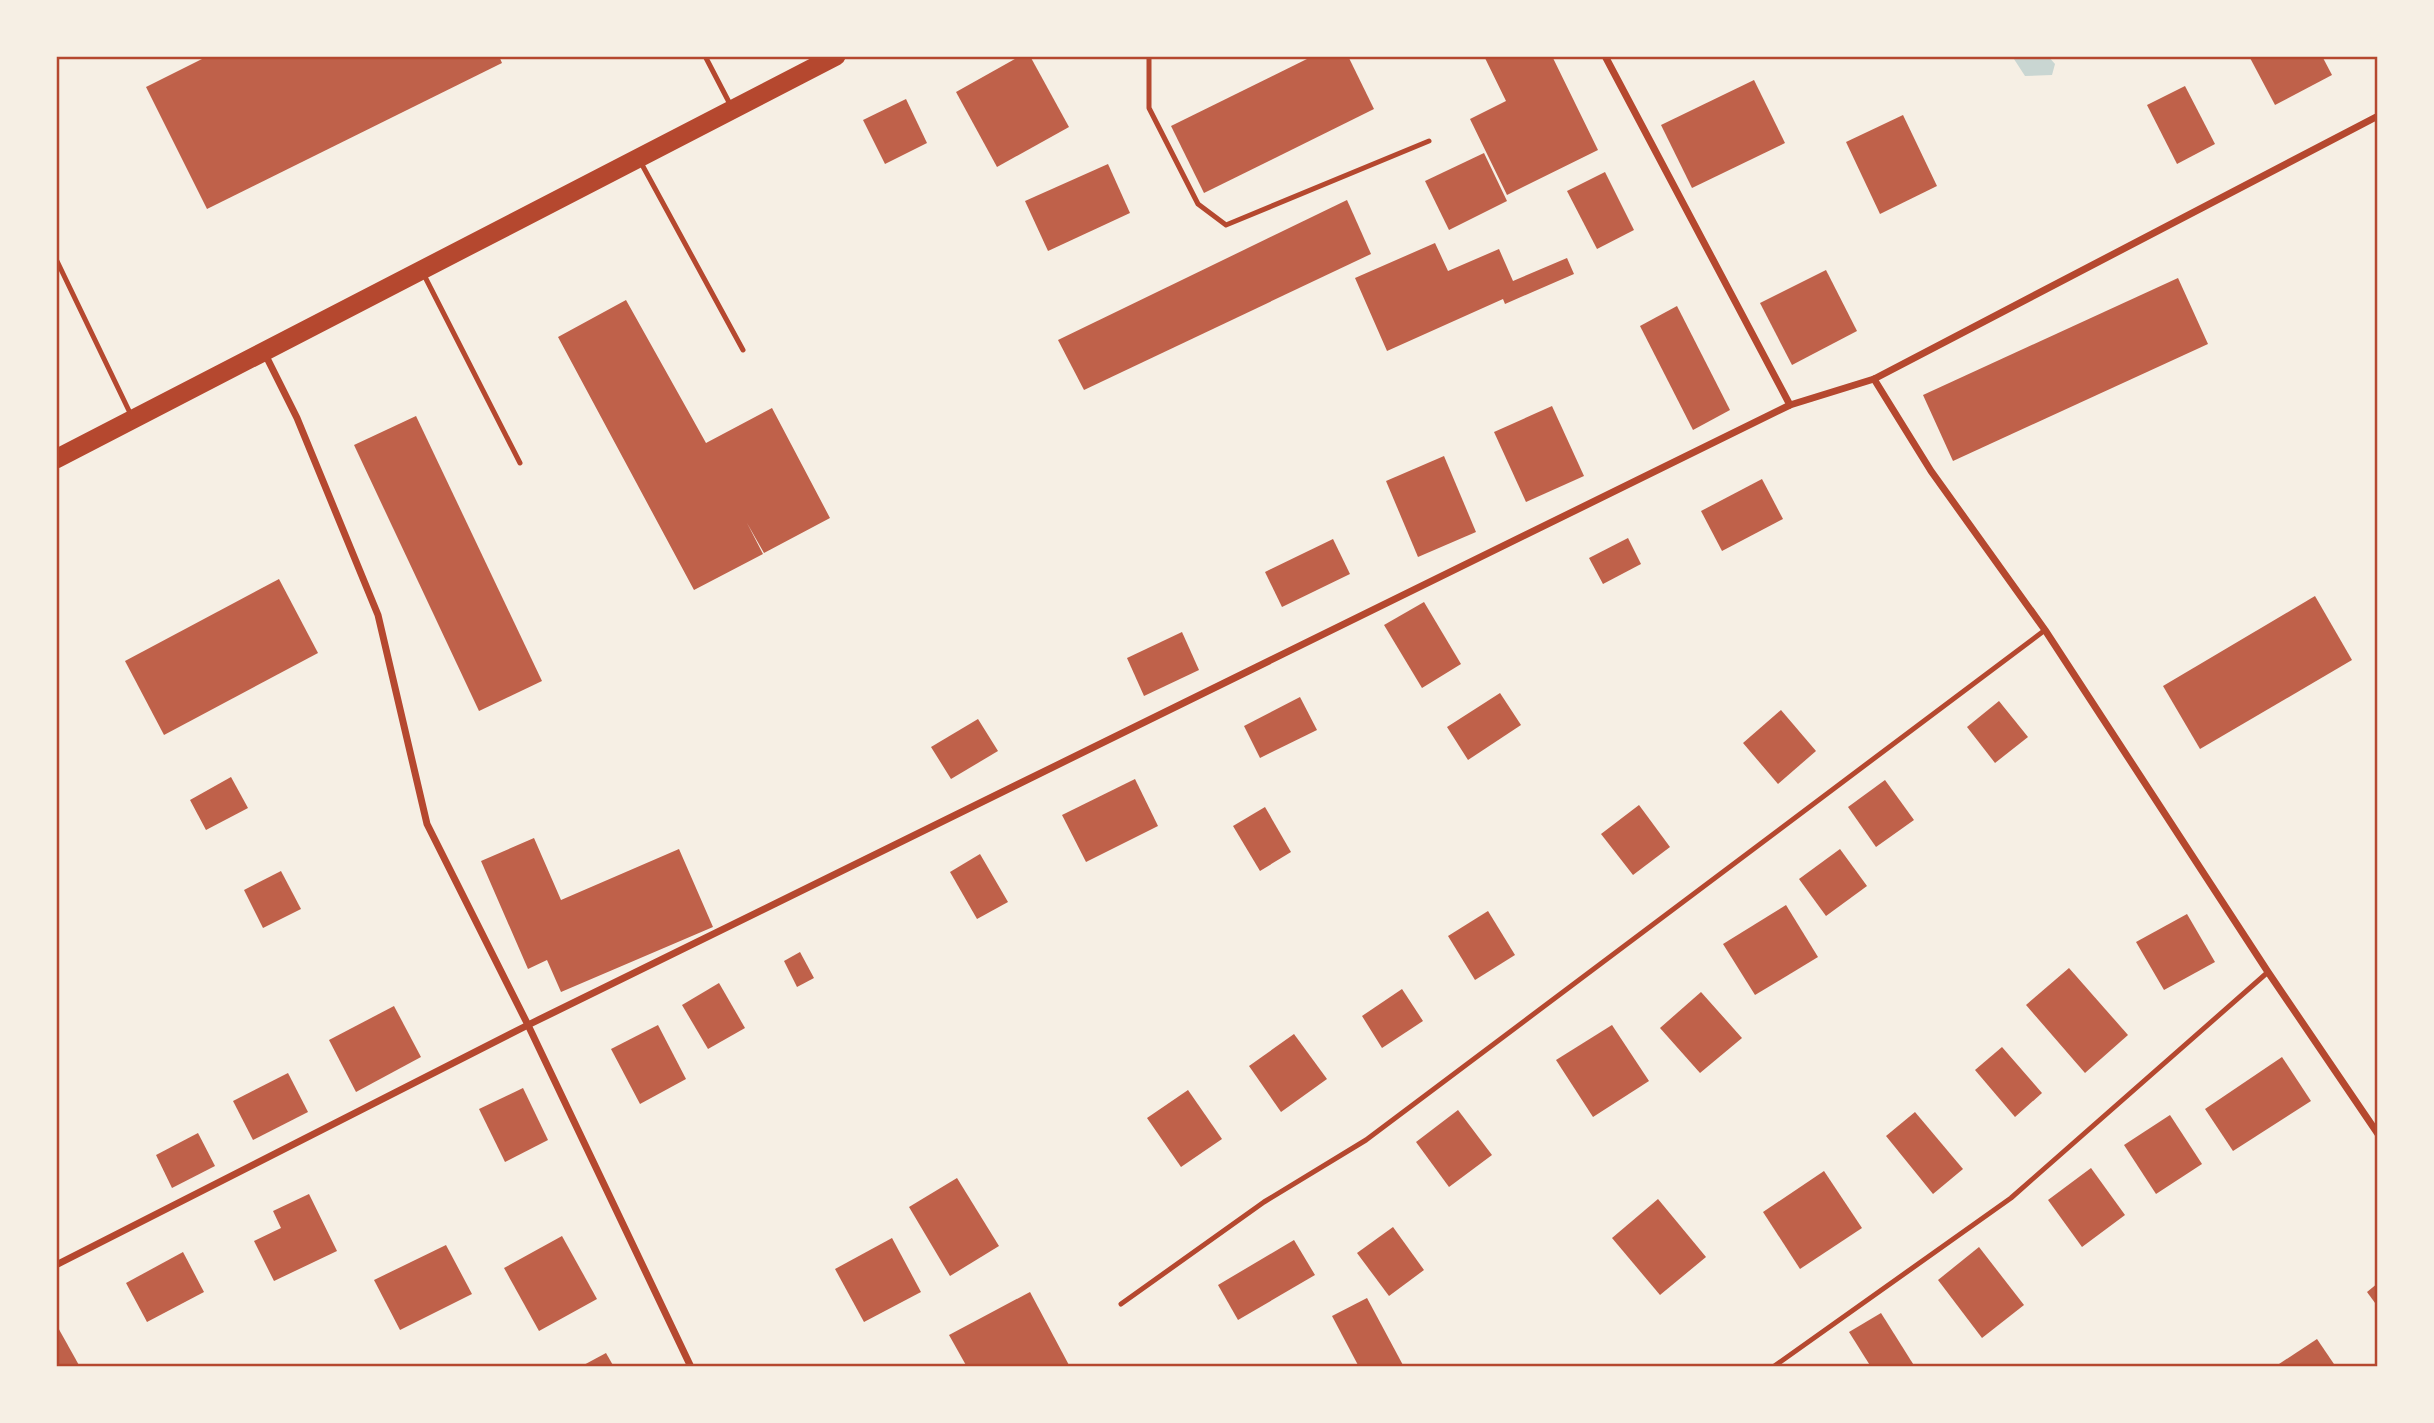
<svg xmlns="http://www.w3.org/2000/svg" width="2434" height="1423" viewBox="0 0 2434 1423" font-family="'Golos Text',sans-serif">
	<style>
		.water { fill: #c9d6d2 }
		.building { fill: #bf614a }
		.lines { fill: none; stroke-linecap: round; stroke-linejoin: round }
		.service { stroke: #b5482f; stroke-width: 5 }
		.minor { stroke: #b5482f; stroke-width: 7 }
		.trunk { stroke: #b5482f; stroke-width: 19 }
		.neatline { fill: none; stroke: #b5482f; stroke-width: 2.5 }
	</style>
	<rect width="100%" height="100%" fill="#f6efe4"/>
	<polygon class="water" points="2012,56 2048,56 2055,64 2052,75 2025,76"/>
	<g class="building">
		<polygon points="208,56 499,56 502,63 207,209 146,87"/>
		<polygon points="1020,56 1030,56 1069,127 997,167 956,92"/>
		<polygon points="1313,56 1348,56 1374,109 1204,193 1171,126"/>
		<polygon points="1484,56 1552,56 1598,150 1507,195 1470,119 1506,101"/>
		<polygon points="2249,56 2322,56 2332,75 2275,105"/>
		<polygon points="1754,80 1785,143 1692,188 1661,125"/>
		<polygon points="2185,86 2215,144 2177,164 2147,105"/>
		<polygon points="906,99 927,143 885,164 863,120"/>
		<polygon points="1903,115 1937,186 1880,214 1846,142"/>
		<polygon points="1484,153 1507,201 1449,230 1425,181"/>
		<polygon points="1108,164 1130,213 1048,251 1025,201"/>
		<polygon points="1605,172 1634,230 1597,249 1567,191"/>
		<polygon points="1347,200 1371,254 1084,390 1058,340"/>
		<polygon points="1435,243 1448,271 1499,249 1513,281 1567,258 1574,274 1505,304 1503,299 1387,351 1355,278"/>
		<polygon points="1826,270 1857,331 1792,365 1760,303"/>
		<polygon points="2178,278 2208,344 1953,461 1923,395"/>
		<polygon points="626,300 706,443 772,408 830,518 764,553 747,523 763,554 694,590 558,337"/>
		<polygon points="1677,306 1730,410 1693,430 1640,326"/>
		<polygon points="1552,406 1584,476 1526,502 1494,432"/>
		<polygon points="416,416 542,681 479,711 354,445"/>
		<polygon points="1444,456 1476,532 1418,557 1386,481"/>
		<polygon points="1762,479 1783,519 1722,551 1701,511"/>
		<polygon points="1628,538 1641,564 1603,584 1589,558"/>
		<polygon points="1333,539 1350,574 1282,607 1265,572"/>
		<polygon points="279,579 318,653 164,735 125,661"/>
		<polygon points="2315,596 2352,660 2200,749 2163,686"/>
		<polygon points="1424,602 1461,664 1422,688 1384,625"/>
		<polygon points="1182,632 1199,670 1144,696 1127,658"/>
		<polygon points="1500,693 1521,725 1468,760 1447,727"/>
		<polygon points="1300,697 1317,730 1260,758 1244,726"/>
		<polygon points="1999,701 2028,737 1995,763 1967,727"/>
		<polygon points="1781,710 1816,751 1778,784 1743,743"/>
		<polygon points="978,719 998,751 951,779 931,747"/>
		<polygon points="231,777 248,808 206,830 190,800"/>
		<polygon points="1135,779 1158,826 1086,862 1062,815"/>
		<polygon points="1885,780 1914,820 1876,847 1848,807"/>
		<polygon points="1639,805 1670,847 1633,875 1601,834"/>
		<polygon points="1265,807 1291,852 1260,871 1233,826"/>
		<polygon points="534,838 561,900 679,849 713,927 561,992 547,960 528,969 481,861"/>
		<polygon points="1840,849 1867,886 1826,916 1799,879"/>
		<polygon points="980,854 1008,902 977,919 950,872"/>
		<polygon points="281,871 301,909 263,928 244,890"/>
		<polygon points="1786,905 1818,957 1755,995 1723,944"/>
		<polygon points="1488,911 1515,955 1475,980 1448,936"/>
		<polygon points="2187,914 2215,962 2164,990 2136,942"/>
		<polygon points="800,952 814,978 797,987 784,961"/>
		<polygon points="2069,968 2128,1035 2085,1073 2026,1005"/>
		<polygon points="719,983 745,1028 708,1049 682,1005"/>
		<polygon points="1402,989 1423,1021 1382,1048 1362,1016"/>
		<polygon points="1701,992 1742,1038 1700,1073 1660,1028"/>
		<polygon points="394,1006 421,1057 356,1092 329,1040"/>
		<polygon points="658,1025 686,1079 640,1104 611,1049"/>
		<polygon points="1612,1025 1649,1081 1593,1117 1556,1060"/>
		<polygon points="1294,1034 1327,1079 1281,1112 1249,1066"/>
		<polygon points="2002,1047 2042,1093 2015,1117 1975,1070"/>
		<polygon points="2282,1057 2311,1101 2233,1151 2205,1109"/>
		<polygon points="288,1073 308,1112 253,1140 233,1101"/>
		<polygon points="523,1088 548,1140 505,1162 479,1109"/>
		<polygon points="1188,1090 1222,1139 1181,1167 1147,1118"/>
		<polygon points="1458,1110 1492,1155 1449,1187 1416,1142"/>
		<polygon points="1915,1112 1963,1169 1933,1194 1886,1136"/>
		<polygon points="2170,1115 2202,1164 2156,1194 2124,1145"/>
		<polygon points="198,1133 215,1166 172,1188 156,1155"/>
		<polygon points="2091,1168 2125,1215 2082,1247 2048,1200"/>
		<polygon points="1824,1171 1862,1228 1800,1269 1763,1212"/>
		<polygon points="957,1178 999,1246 950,1276 909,1207"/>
		<polygon points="309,1194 337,1251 274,1281 254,1241 281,1228 273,1211"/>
		<polygon points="1658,1199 1706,1257 1660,1295 1612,1238"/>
		<polygon points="1393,1227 1424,1270 1389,1296 1357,1253"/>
		<polygon points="562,1236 597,1299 539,1331 504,1268"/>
		<polygon points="892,1238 921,1292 864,1322 835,1269"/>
		<polygon points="1294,1240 1315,1275 1238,1320 1218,1285"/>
		<polygon points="446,1245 472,1294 400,1330 374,1280"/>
		<polygon points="1979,1247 2024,1305 1982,1338 1938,1280"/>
		<polygon points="183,1252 204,1292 147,1322 126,1283"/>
		<polygon points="2378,1283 2378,1307 2367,1292"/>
		<polygon points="1030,1292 1070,1367 967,1367 949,1335"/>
		<polygon points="1367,1298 1404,1367 1359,1367 1332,1316"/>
		<polygon points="1881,1313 1915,1367 1871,1367 1849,1332"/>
		<polygon points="56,1324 80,1367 56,1367"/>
		<polygon points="2317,1339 2336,1367 2281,1367 2279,1364"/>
		<polygon points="606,1353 614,1367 580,1367"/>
	</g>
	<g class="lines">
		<g class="service">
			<polyline points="571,56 574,56"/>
			<polyline points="705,56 731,106"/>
			<polyline points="1149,56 1149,108 1198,204 1226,225 1429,141"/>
			<polyline points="640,161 743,350"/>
			<polyline points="56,259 132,417"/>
			<polyline points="423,273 520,463"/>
			<polyline points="1121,1304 1264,1202 1366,1140 2045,630"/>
			<polyline points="1773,1367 2011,1198 2268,972"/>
		</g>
		<g class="minor">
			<polyline points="1605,56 1790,405"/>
			<polyline points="264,352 297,418 378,615 427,824 528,1025 691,1367"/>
			<polyline points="1874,379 1931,471 2045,630 2268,972 2378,1134"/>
			<polyline points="56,1265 528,1025 1790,405 1874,379 2378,116"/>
		</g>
		<polyline class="trunk" points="56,459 836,56"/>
	</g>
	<rect width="2434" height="1423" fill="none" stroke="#f6efe4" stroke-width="116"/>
	<rect x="58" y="58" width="2318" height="1307" class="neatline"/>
</svg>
